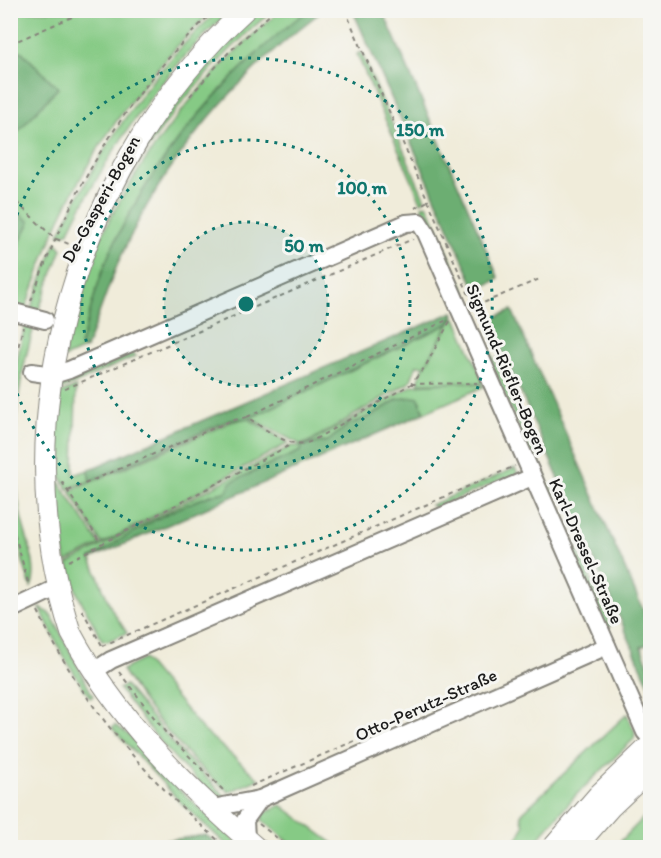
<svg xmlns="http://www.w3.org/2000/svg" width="661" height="858" viewBox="0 0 661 858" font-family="Itim,sans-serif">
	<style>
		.green { fill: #86ca85; stroke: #517350; stroke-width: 1.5 }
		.forest { fill: #6cae72; stroke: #446547; stroke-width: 1.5 }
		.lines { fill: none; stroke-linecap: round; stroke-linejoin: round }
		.minor-casing { stroke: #86847b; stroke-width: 20 }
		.major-casing { stroke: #86847b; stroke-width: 22 }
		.path { stroke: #86847b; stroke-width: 2; stroke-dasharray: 4.5 4.5; stroke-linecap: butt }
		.minor { stroke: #fff; stroke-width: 16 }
		.major { stroke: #fff; stroke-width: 20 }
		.ring { fill: none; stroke: #0f766e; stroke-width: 3; stroke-dasharray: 3 6 }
		.labels { text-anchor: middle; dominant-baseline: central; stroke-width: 6; stroke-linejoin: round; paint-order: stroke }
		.street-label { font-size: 18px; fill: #1c1c1c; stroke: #f6f6f2 }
		.centre { fill: #0f766e; stroke: #f6f6f2; stroke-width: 3 }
		.ring-label { font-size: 18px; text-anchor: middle; font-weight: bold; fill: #0f766e; stroke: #f6f6f2; stroke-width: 6; stroke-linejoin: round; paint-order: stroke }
	</style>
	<rect width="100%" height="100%" fill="#f6f6f2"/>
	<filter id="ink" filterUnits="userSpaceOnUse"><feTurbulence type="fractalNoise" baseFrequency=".0167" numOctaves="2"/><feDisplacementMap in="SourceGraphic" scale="12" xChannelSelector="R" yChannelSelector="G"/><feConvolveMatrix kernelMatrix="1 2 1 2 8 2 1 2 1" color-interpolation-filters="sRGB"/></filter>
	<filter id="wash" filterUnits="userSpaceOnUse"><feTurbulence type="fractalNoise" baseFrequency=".008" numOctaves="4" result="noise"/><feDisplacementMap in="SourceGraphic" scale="24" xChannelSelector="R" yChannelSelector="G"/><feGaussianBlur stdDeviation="1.35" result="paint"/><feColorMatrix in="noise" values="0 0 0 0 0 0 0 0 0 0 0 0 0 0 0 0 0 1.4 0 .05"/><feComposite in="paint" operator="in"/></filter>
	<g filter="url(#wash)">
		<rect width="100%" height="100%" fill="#f0ecda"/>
		<g class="green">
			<path d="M11 11H212C146 74 89 150 53 235 43 260 34 286 24 312L11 308V250L15 251 30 222 11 207 10 139 58 88 21 51 11 55Z"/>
			<path d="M218 11H230C161 73 109 150 68 233L59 235C98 152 149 72 218 11Z"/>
			<path d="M260 11H272C209 65 156 128 116 200 89 249 70 304 48 355L54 327 108 199 190 80Z"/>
			<path d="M280 11H308C227 72 154 157 111 250 97 280 90 314 80 346L86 348 64 358C80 228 182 92 280 11Z"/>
			<polygon points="361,52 425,200 421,202 357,54"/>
			<polygon points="427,204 471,305 466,307 429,220 423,214 422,206"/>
			<polygon points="56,242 62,249 37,314 29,313"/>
			<polygon points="473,311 547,480 543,482 469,313"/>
			<polygon points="453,318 456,318 484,383 418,383 421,372"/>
			<path d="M27 319 35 324C16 385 9 452 21 516 25 536 40 568 31 587 1 502 2 405 27 319Z"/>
			<polygon points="448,324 425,366 417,365 410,382 312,440 301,445 250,418"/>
			<polygon points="132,353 136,356 58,391 55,383 74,374 78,376"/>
			<polygon points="466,382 485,386 424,413 419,398 398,399 371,416 348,425 328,441 302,446 302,451 267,465 226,492 210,495 192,503 91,559 112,610 127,633 108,641 102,640 78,595 67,564 291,446 302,446 313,441 413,385"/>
			<polygon points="76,387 74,475 88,470 90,481 68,489 48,456 54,396"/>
			<polygon points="247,418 289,443 102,544 70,491 231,422"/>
			<polygon points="48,465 100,545 66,562"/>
			<polygon points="515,468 518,474 510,481 505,478 436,508 431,505"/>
			<polygon points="549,484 611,626 606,628 544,486"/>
			<polygon points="40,608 48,612 54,620 93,696 90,698 62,654"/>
			<path d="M144 659 202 729 259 779 229 792C190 763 148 711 122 670Z"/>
			<path d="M125 685 176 747 231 802C194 791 143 720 119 689Z"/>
			<polygon points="627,714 635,732 634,739 576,795 531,847 512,848 524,826 521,815 523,812"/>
			<polygon points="115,725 130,736 173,784 242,847 229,847 183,805 112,728"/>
			<polygon points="281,805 338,847 295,847 262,820 263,814"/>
			<polygon points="650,811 650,847 615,847"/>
		</g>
		<g class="forest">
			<path d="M308 10 322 11C237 76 163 160 120 259 107 288 98 319 86 348L80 346C90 314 97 280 111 250 153 159 228 71 308 10Z"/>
			<polygon points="353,11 383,11 499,279 476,290"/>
			<polygon points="21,51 58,88 11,139 11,55"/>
			<polygon points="11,207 30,222 15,251 11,250"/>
			<polygon points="512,310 650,626 650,643 641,647 650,668 650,687 489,320"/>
			<polygon points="453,312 454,315 448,324 250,418 230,420 90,481 88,470"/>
			<path d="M413 397 419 398 424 413 90 559C124 537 186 498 226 492L231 482 301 451 302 446 328 441 348 425 371 416 398 399Z"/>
			<polygon points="206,835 221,847 119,847"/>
		</g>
	</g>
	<g filter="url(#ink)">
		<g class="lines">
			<defs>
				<g id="minor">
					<polyline points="10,311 45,320"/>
					<polyline points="32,372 53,375 69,370 406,223 419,222 426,233 645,732 650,738"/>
					<polyline points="10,610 52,590"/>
					<polyline points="94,671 111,660 532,477"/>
					<polyline points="212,808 260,799 607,646"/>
					<polyline points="246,838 245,820 260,799"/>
				</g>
				<g id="major">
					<path d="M245 10C80 161 0 417 71 633 116 717 185 786 257 848"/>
					<polyline points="552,848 598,795 650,745"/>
					<polyline points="575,848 611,807 650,770"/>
				</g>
			</defs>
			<use href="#minor" class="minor-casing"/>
			<use href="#major" class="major-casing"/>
			<g class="path">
				<polyline points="345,10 496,357"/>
				<polyline points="10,44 88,10"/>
				<polyline points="190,96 229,52 275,10"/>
				<polyline points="10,196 54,238 74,246"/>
				<polyline points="415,208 428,201"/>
				<path d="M31 301C70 191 128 91 215 10"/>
				<polyline points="476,306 542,278"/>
				<polyline points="10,381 23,327"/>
				<polyline points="411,384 477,383"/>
				<polyline points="65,389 413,239"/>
				<polyline points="247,417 449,319"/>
				<polyline points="62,482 102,545"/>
				<path d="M68 491 230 421 247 417C266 429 290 451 312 441L411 384 425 367 450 321"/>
				<polyline points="10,517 29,586"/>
				<polyline points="69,561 292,444"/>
				<polyline points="82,610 104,649"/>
				<path d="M38 611C80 704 150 782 227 848"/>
				<polyline points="102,646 515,466"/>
				<polyline points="119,672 166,733 224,791"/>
				<polyline points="251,786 446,701"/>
				<polyline points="259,824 290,848"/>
			</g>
			<use href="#minor" class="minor"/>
			<use href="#major" class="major"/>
		</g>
	</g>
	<circle cx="246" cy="304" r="82" fill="#0f766e" fill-opacity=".12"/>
	<g class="ring">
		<circle cx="246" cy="304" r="82"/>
		<circle cx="246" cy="304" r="164"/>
		<path d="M11 232A246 246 0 1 1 11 376"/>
	</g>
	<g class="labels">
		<g class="street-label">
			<text transform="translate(101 199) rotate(-61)">De-Gasperi-Bogen</text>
			<text transform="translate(507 369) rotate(67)">Sigmund-Riefler-Bogen</text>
			<text transform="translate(586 551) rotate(66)">Karl-Dressel-Straße</text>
			<text transform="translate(426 705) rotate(-24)">Otto-Perutz-Straße</text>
		</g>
	</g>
	<circle cx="246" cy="304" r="9" class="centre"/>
	<g class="ring-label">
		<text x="420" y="136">150 m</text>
		<text x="362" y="194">100 m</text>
		<text x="304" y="252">50 m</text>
	</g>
	<rect width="661" height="858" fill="none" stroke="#f6f6f2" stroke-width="36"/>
</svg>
